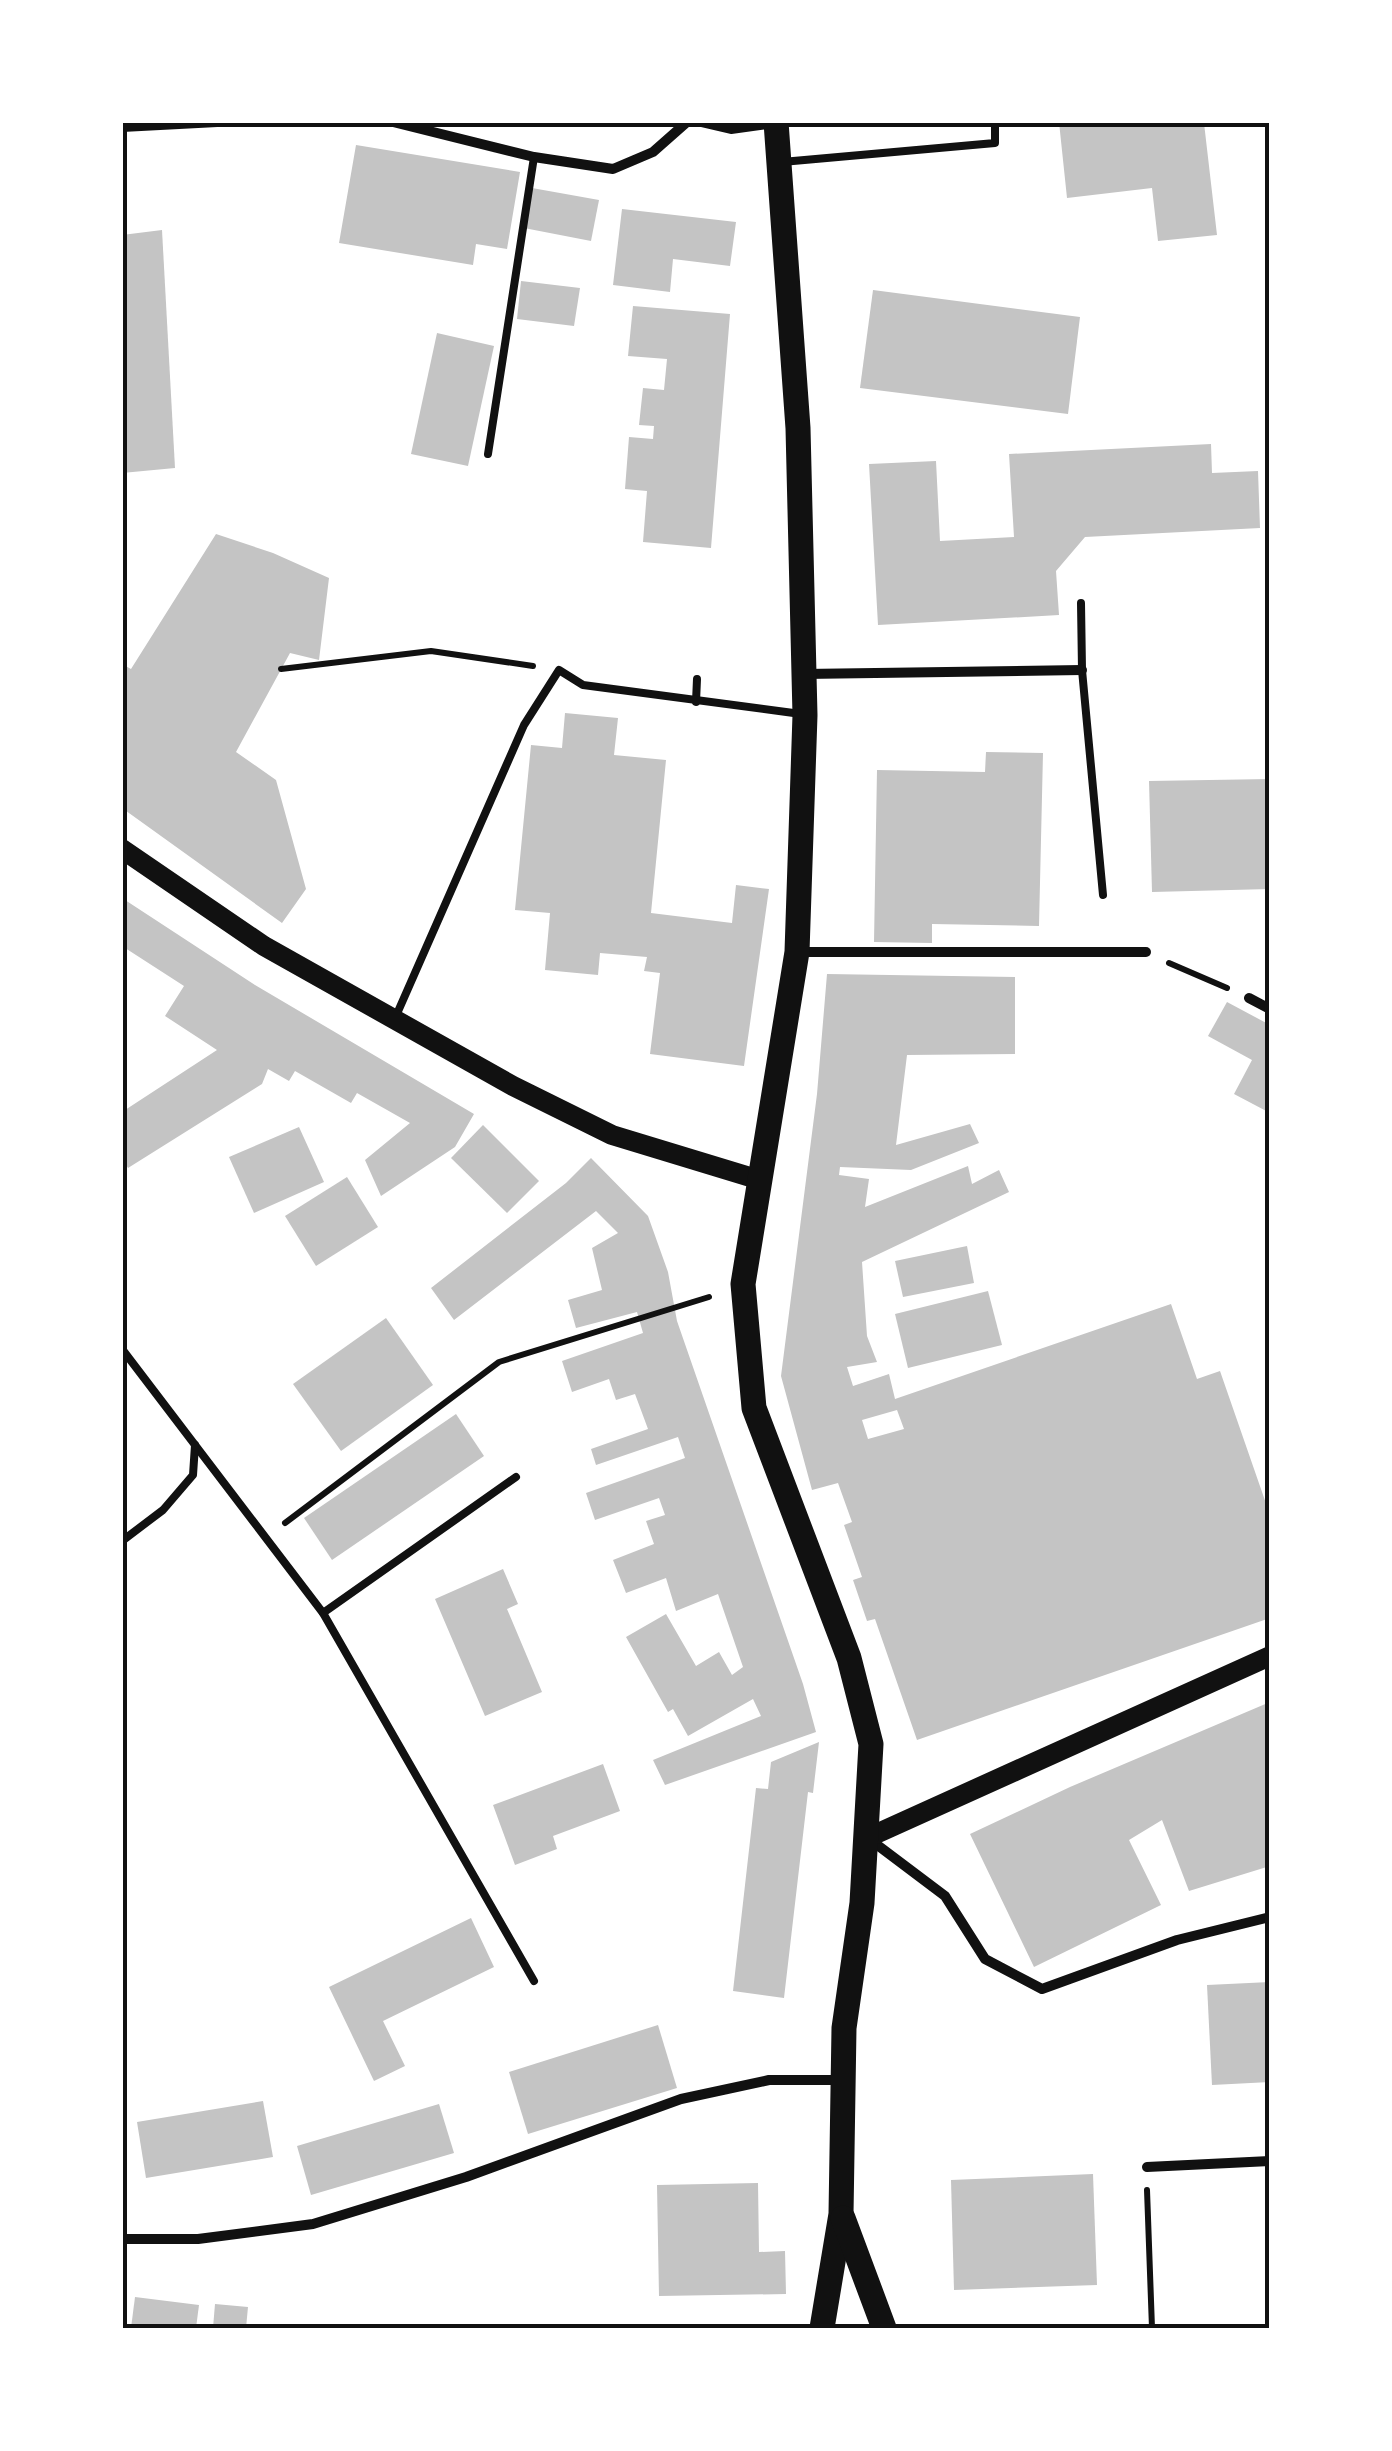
<svg xmlns="http://www.w3.org/2000/svg" width="1392" height="2451" viewBox="0 0 1392 2451" font-family="Spectral,serif">
	<style>
		.building { fill: #c4c4c4; fill-rule: evenodd }
		.lines { fill: none; stroke-linecap: round; stroke-linejoin: round }
		.path { stroke: #111; stroke-width: 6 }
		.service { stroke: #111; stroke-width: 8 }
		.minor { stroke: #111; stroke-width: 10 }
		.secondary { stroke: #111; stroke-width: 20 }
		.primary { stroke: #111; stroke-width: 25 }
		.neatline { fill: none; stroke: #111; stroke-width: 4 }
	</style>
	<rect width="100%" height="100%" fill="#fff"/>
	<g class="building">
		<polygon points="1059,122 1204,123 1217,235 1158,241 1152,188 1067,198"/>
		<polygon points="356,145 520,172 507,249 476,244 473,265 339,243"/>
		<polygon points="532,188 599,200 591,241 524,228"/>
		<polygon points="622,209 736,222 730,266 673,259 670,292 613,285"/>
		<polygon points="162,230 175,468 122,473 122,235"/>
		<polygon points="521,281 580,288 574,326 517,319"/>
		<polygon points="873,290 1080,317 1068,414 860,388"/>
		<polygon points="633,306 730,314 711,548 643,542 647,491 625,489 629,437 653,439 654,426 639,425 643,388 664,390 667,359 628,356"/>
		<polygon points="437,333 494,346 468,466 411,454"/>
		<polygon points="1211,444 1212,473 1258,471 1260,528 1085,537 1056,571 1059,615 878,625 869,464 936,461 940,541 1014,537 1009,454"/>
		<polygon points="216,534 273,553 329,578 319,660 290,653 236,752 276,780 306,889 282,923 122,808 122,664 131,669"/>
		<polygon points="565,713 618,718 614,755 666,760 651,913 732,923 736,885 769,889 744,1066 650,1054 660,973 644,971 647,957 600,953 598,975 545,970 550,913 515,910 531,745 562,748"/>
		<polygon points="986,752 1043,753 1039,926 932,924 932,943 874,942 877,770 985,772"/>
		<polygon points="1270,779 1270,889 1152,892 1149,781"/>
		<polygon points="122,898 255,985 474,1114 455,1147 381,1196 365,1160 410,1123 357,1093 351,1103 295,1071 289,1081 268,1069 262,1084 128,1168 122,1158 122,1112 217,1050 165,1016 184,986 122,946"/>
		<path d="M827 974 1015 977V1054L907 1055 896 1145 970 1124 979 1143 911 1170 840 1167 839 1175 869 1179 865 1207 968 1166 972 1184 999 1170 1009 1192 862 1262 867 1336 877 1362 847 1367 853 1386 889 1374 895 1399 1171 1304 1197 1379 1220 1371 1270 1515V1618L917 1740 875 1619 867 1621 853 1580 862 1577 844 1525 852 1522 838 1483 812 1490 781 1376 817 1094ZM897 1410 904 1429 868 1439 862 1420Z"/>
		<polygon points="1227,1002 1270,1025 1270,1113 1234,1094 1252,1060 1208,1036"/>
		<polygon points="483,1125 539,1181 507,1213 451,1158"/>
		<polygon points="299,1127 324,1182 254,1213 229,1157"/>
		<polygon points="591,1158 648,1216 668,1272 677,1321 803,1684 816,1732 665,1785 653,1760 761,1716 753,1699 688,1736 673,1709 668,1712 626,1637 666,1614 696,1666 719,1652 732,1675 743,1667 718,1594 676,1611 666,1578 626,1593 613,1560 654,1544 646,1521 665,1515 659,1498 595,1520 586,1493 685,1458 678,1437 596,1465 591,1449 648,1429 635,1394 616,1400 609,1379 572,1392 562,1361 643,1333 637,1312 576,1328 568,1300 602,1290 592,1248 618,1233 596,1211 454,1320 431,1288 566,1183"/>
		<polygon points="347,1177 378,1227 316,1266 285,1216"/>
		<polygon points="967,1246 974,1283 903,1297 895,1261"/>
		<polygon points="988,1291 1002,1345 908,1368 895,1314"/>
		<polygon points="386,1318 433,1385 341,1451 293,1384"/>
		<polygon points="456,1414 484,1456 332,1560 304,1518"/>
		<polygon points="503,1569 518,1604 507,1609 542,1692 485,1716 435,1599"/>
		<polygon points="1270,1702 1270,1866 1189,1891 1162,1820 1129,1840 1161,1905 1034,1967 970,1834 1070,1787"/>
		<polygon points="819,1742 813,1793 808,1792 784,1998 733,1991 756,1788 768,1789 771,1762"/>
		<polygon points="603,1764 620,1811 553,1836 557,1849 515,1865 493,1805"/>
		<polygon points="471,1918 494,1967 383,2021 405,2066 374,2081 329,1987"/>
		<polygon points="1270,1982 1270,2082 1212,2085 1207,1985"/>
		<polygon points="658,2025 677,2088 528,2134 509,2072"/>
		<polygon points="263,2101 273,2157 146,2178 137,2122"/>
		<polygon points="439,2104 454,2153 311,2195 297,2146"/>
		<polygon points="1093,2174 1097,2285 954,2290 951,2180"/>
		<polygon points="758,2183 759,2252 785,2251 786,2294 659,2296 657,2185"/>
		<polygon points="135,2297 199,2305 196,2328 131,2328"/>
		<polygon points="215,2304 248,2307 246,2328 213,2328"/>
	</g>
	<g class="lines">
		<g class="path">
			<polyline points="281,669 431,651 533,666"/>
			<polyline points="1169,963 1227,988"/>
			<polyline points="285,1523 499,1362 709,1297"/>
			<polyline points="1147,2190 1152,2328"/>
		</g>
		<g class="service">
			<polyline points="782,162 995,143 995,122"/>
			<polyline points="488,454 534,157"/>
			<polyline points="1081,603 1082,670 1103,895"/>
			<polyline points="696,702 697,679"/>
			<polyline points="396,1016 524,725 559,670 583,685 801,714"/>
			<polyline points="122,1349 323,1613 534,1981"/>
			<polyline points="122,1541 163,1510 193,1475 195,1445"/>
			<polyline points="323,1613 516,1477"/>
		</g>
		<g class="minor">
			<polyline points="393,122 534,157 613,169 653,152 687,122"/>
			<polyline points="701,122 731,129 775,123"/>
			<polyline points="122,127 217,122"/>
			<polyline points="804,674 1082,670"/>
			<polyline points="798,952 1146,952"/>
			<polyline points="1249,998 1270,1009"/>
			<polyline points="868,1838 945,1896 985,1959 1042,1989 1177,1940 1270,1917"/>
			<polyline points="1147,2167 1270,2161"/>
			<polyline points="122,2239 198,2239 313,2224 466,2177 681,2099 769,2080 841,2080"/>
		</g>
		<g class="secondary">
			<polyline points="122,849 264,946 513,1086 612,1135 760,1180"/>
			<polyline points="867,1838 1270,1656"/>
		</g>
		<g class="primary">
			<polyline points="776,122 798,428 805,715 797,952 743,1284 754,1408 849,1658 871,1744 862,1903 844,2028 841,2214 822,2328"/>
			<polyline points="843,2218 884,2328"/>
		</g>
	</g>
	<rect width="1392" height="2451" fill="none" stroke="#ffffff" stroke-width="250"/>
	<rect x="125" y="125" width="1142" height="2201" class="neatline"/>
</svg>
